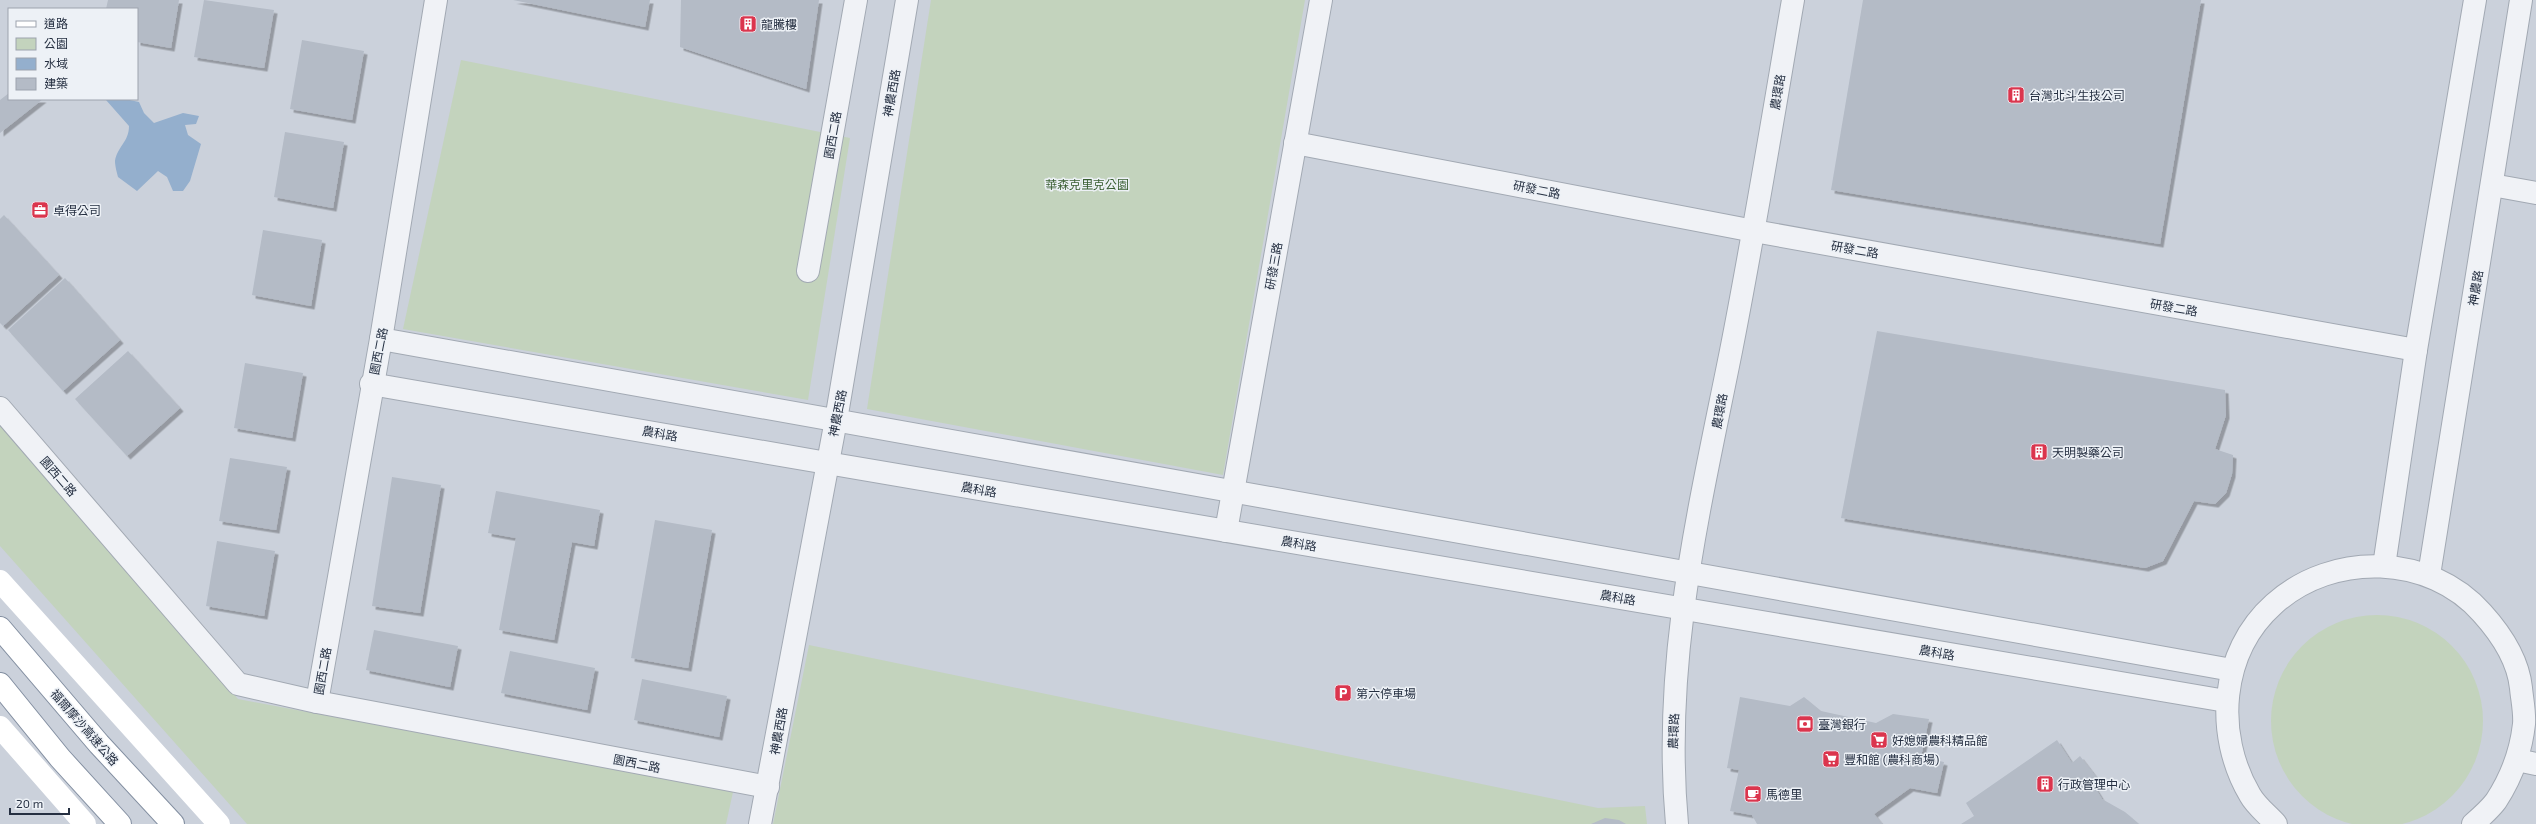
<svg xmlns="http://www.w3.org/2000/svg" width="2536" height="824" viewBox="0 0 2536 824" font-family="'Exo 2','Noto Sans TC',sans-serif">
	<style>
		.built { fill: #cbd1db; fill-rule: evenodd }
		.green { fill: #c3d3bd }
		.water { fill: #94afcd }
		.building { fill: #b4bbc6; filter: url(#shadow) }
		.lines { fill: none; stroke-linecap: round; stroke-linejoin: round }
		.minor-casing { stroke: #a2a9b3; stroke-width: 24 }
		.tertiary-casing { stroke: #a2a9b3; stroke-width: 24 }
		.motorway-casing { stroke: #838fa1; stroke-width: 24 }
		.minor { stroke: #f0f2f6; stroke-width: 22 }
		.tertiary { stroke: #f0f2f6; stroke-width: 22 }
		.secondary { stroke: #fff; stroke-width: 22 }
		.motorway { stroke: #fff; stroke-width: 22 }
		.labels { text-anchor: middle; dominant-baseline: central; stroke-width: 3; stroke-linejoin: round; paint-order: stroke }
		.poi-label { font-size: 12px; fill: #252f41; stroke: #edf1f6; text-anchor: start }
		.street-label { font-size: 12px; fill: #252f41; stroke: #edf1f6 }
		.park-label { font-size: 12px; fill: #395e31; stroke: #edf1f6 }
	</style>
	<defs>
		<filter id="shadow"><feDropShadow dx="3.5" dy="3.5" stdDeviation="0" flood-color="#0004"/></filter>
	</defs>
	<rect width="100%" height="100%" fill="#dde2e9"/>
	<path class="built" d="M0 0H2536V824H0ZM9 9H137V99H9Z"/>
	<g class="green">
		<polygon points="931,0 1305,0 1223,475 867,409"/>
		<polygon points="461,60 850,138 808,400 403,329"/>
		<polygon points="0,425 238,699 733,792 726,824 247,824 0,546"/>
		<circle cx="2377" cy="721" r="106"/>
		<polygon points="809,645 1598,808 1645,806 1647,824 773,824"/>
	</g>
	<path class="water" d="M125 99 139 102 144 113 154 123 183 113 199 116 196 124 185 125 188 135 201 144 190 181 183 191H173L167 177 158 171 137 191 118 177C117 173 115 166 115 161 117 147 129 142 129 126L106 100Z"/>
	<g class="building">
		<polygon points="108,0 179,0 171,48 137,42 137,9 106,9"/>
		<polygon points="204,0 274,10 264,68 194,57"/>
		<polygon points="513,0 650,0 645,27"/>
		<polygon points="681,0 819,0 806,89 680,47"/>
		<polygon points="1863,0 2201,0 2160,244 1831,190"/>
		<polygon points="302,40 364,51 352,120 290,109"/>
		<polygon points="9,93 9,99 43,99 0,133 0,100"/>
		<polygon points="285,132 344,142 333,208 274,197"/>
		<polygon points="4,215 59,275 3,326 0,323 0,219"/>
		<polygon points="263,230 322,240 311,306 252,295"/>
		<polygon points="65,278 120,340 63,391 8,330"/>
		<polygon points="1877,331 2225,390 2226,415 2215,449 2233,455 2232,474 2226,493 2215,504 2194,501 2163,561 2145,568 1841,518"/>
		<polygon points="128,351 180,408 127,456 75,399"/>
		<polygon points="245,363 303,373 292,438 234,428"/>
		<polygon points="230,458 287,467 276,530 219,521"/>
		<polygon points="392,477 441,485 420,613 372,606"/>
		<polygon points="496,491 600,510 594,546 572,542 554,640 499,630 516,538 488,533"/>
		<polygon points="655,520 712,530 688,668 631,658"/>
		<polygon points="217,541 275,551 264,616 206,606"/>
		<polygon points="374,630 458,646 450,687 366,670"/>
		<polygon points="510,651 595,668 587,710 501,693"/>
		<polygon points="642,679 727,696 719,737 634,720"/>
		<polygon points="1740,697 1790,706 1804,697 1821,711 1876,723 1893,714 1929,719 1921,757 1944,762 1937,793 1910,788 1874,814 1882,824 1757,824 1752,815 1730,811 1739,770 1727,768"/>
		<polygon points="2057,740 2072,763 2080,756 2100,782 2094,786 2102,799 2125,812 2139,824 1961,824 1974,816 1966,803"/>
		<polygon points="1605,818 1619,820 1626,824 1591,824"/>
	</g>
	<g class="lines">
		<defs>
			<g id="minor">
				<polyline points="1295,143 1754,231 2416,350"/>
				<polyline points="2492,185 2536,193"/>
				<polyline points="808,271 856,0"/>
				<polyline points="381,339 2232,670"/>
				<polyline points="371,384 827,463 2226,701"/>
				<polyline points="0,408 238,684 317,702 768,787"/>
				<polyline points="1226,531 1321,0"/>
				<polyline points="317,702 381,339 436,0"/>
				<polyline points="2517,760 2536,764"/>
				<polyline points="760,824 836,420 907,0"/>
				<path d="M1677 824C1662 660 1699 511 1731 351 1754 234 1773 117 1793 0"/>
			</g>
			<g id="tertiary">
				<polyline points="2384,566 2416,350 2475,0"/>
				<polyline points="2429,575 2521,0"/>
				<path d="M2276 824C2268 815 2256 806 2250 795 2214 734 2220 652 2274 604 2333 551 2430 554 2482 613 2501 634 2518 659 2521 688 2522 699 2525 713 2524 724 2521 751 2511 778 2496 801 2490 809 2481 817 2473 824"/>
			</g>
			<g id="motorway">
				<polyline points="0,628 99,744 173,824"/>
				<polyline points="0,684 60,758 120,824"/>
			</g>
		</defs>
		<use href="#minor" class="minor-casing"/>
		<use href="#tertiary" class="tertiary-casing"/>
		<use href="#motorway" class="motorway-casing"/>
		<use href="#minor" class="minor"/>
		<use href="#tertiary" class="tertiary"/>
		<g class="secondary">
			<polyline points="0,581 219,824"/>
			<polyline points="0,727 85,824"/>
		</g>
		<use href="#motorway" class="motorway"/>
	</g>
	<defs>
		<symbol id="building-square" viewBox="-11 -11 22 22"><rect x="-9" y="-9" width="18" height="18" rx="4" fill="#db354d" stroke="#edf1f6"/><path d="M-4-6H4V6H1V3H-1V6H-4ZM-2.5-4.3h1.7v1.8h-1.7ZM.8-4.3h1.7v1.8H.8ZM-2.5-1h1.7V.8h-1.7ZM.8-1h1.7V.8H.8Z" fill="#fff"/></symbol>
		<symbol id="office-square" viewBox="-11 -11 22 22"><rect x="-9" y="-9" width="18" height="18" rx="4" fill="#db354d" stroke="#edf1f6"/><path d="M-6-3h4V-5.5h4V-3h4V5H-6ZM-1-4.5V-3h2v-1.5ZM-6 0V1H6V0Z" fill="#fff"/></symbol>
		<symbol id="parking-square" viewBox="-11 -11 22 22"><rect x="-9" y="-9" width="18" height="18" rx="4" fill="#db354d" stroke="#edf1f6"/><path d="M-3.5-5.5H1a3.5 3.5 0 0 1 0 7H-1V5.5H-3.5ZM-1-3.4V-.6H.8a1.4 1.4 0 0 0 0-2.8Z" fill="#fff"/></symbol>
		<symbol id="bank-square" viewBox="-11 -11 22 22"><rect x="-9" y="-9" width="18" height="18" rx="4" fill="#db354d" stroke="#edf1f6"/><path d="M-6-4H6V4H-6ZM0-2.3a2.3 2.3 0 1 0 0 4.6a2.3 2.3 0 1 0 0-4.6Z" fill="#fff"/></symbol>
		<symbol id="supermarket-square" viewBox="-11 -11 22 22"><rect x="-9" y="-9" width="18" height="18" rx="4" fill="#db354d" stroke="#edf1f6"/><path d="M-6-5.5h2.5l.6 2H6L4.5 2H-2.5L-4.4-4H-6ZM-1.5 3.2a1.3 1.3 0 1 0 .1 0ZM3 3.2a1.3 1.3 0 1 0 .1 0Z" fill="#fff"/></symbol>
		<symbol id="cafe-square" viewBox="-11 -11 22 22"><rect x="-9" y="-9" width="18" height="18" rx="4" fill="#db354d" stroke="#edf1f6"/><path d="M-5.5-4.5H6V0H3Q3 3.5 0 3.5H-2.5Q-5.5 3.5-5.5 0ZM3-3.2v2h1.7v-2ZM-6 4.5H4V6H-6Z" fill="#fff"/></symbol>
	</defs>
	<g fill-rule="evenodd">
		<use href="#building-square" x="738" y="14" width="20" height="20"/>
		<use href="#building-square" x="2006" y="85" width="20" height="20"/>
		<use href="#office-square" x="30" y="200" width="20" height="20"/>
		<use href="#building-square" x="2029" y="442" width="20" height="20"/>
		<use href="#parking-square" x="1333" y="683" width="20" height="20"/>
		<use href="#bank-square" x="1795" y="714" width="20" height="20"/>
		<use href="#supermarket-square" x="1869" y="730" width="20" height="20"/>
		<use href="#supermarket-square" x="1821" y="749" width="20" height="20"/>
		<use href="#building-square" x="2035" y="774" width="20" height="20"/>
		<use href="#cafe-square" x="1743" y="784" width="20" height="20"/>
	</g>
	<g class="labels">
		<g class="poi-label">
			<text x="761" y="24">龍騰樓</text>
			<text x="2029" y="95">台灣北斗生技公司</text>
			<text x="53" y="210">卓得公司</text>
			<text x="2052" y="452">天明製藥公司</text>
			<text x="1356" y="693">第六停車場</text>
			<text x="1818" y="724">臺灣銀行</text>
			<text x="1892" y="740">好媳婦農科精品館</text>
			<text x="1844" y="759">豐和館 (農科商場)</text>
			<text x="2058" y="784">行政管理中心</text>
			<text x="1766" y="794">馬德里</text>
		</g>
		<g class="street-label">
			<text transform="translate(1777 92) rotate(-81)">農環路</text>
			<text transform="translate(891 93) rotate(-80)">神農西路</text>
			<text transform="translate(832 135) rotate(-80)">園西二路</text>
			<text transform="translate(1537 189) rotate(11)">研發二路</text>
			<text transform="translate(1855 249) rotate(10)">研發二路</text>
			<text transform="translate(1273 266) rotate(-80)">研發三路</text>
			<text transform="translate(2475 288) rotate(-81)">神農路</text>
			<text transform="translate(2174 307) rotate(10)">研發二路</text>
			<text transform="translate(378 351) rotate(-79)">園西二路</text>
			<text transform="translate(1719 411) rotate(-79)">農環路</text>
			<text transform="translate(837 413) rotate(-79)">神農西路</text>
			<text transform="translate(660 433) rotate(10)">農科路</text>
			<text transform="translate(59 476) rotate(49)">園西二路</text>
			<text transform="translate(979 489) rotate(10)">農科路</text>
			<text transform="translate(1299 543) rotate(10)">農科路</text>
			<text transform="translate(1618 597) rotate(10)">農科路</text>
			<text transform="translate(1937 652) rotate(10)">農科路</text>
			<text transform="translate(322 671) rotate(-80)">園西二路</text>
			<text transform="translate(85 727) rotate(49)">福爾摩沙高速公路</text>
			<text transform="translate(778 731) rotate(-80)">神農西路</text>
			<text transform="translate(1673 731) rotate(-88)">農環路</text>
			<text transform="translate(637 763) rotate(11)">園西二路</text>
		</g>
		<g class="park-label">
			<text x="1087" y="184">華森克里克公園</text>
		</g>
	</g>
	<rect x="8" y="8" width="130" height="92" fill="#edf1f6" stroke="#9da3ae"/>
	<rect x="16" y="21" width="20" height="6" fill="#ffffff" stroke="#9da3ae"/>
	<text x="44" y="28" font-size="12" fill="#252f41">道路</text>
	<rect x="16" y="38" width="20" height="12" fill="#c3d3bd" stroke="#9da3ae"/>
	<text x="44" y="48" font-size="12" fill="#252f41">公園</text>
	<rect x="16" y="58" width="20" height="12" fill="#94afcd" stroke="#9da3ae"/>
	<text x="44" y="68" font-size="12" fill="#252f41">水域</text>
	<rect x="16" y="78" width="20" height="12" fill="#b4bbc6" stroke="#9da3ae"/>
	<text x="44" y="88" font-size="12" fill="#252f41">建築</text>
	<path d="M10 808v6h59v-6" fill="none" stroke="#252f41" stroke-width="2"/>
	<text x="16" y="808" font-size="12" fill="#252f41" stroke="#edf1f6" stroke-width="3" paint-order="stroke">20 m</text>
</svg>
